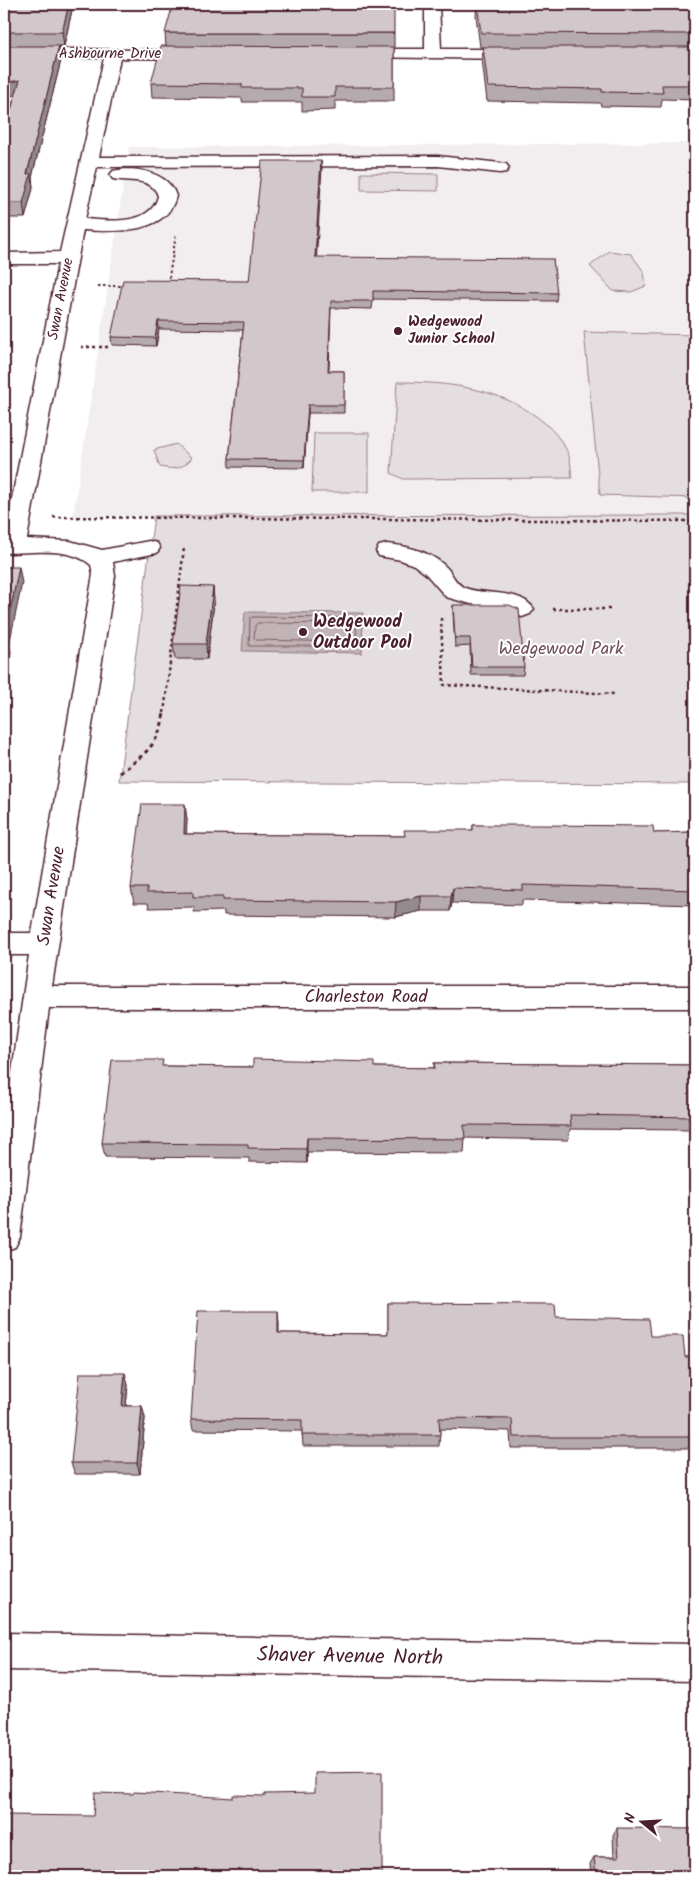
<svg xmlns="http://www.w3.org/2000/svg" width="699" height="1880" viewBox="0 0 699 1880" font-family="Kalam,sans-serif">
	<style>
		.built { fill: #f2eeef }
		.green { fill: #e5dee0; stroke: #987e86 }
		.water { fill: #c1b3b6; stroke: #91787e }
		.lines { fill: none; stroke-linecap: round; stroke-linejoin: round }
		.shore { stroke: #7a5a63; stroke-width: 1 }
		.minor-casing { stroke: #4a1f2b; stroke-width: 3 }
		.path-far2 { stroke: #4a1f2b; stroke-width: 2; stroke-dasharray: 2.5 2.5; stroke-linecap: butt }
		.path-far1 { stroke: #4a1f2b; stroke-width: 2.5; stroke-dasharray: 3 3; stroke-linecap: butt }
		.path { stroke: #4a1f2b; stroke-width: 3; stroke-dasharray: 4 4; stroke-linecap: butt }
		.minor { fill: #fff; fill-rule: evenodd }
		.wall { fill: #b5abaf; stroke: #4a1f2b }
		.shaded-wall { fill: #938b8e; stroke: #4a1f2b }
		.building { fill: #d2c7cb; stroke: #4a1f2b }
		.poi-dot { fill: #4a1f2b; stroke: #fff; stroke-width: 2 }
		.labels { text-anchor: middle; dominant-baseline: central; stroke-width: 4; stroke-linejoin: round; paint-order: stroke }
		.far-street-label { font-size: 15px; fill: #4a1f2b; stroke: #fff }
		.far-poi-label { font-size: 15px; font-weight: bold; fill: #4a1f2b; stroke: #fff; text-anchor: start }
		.poi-label { font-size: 18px; font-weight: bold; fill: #4a1f2b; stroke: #fff; text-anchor: start }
		.park-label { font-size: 18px; fill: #714f58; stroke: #fff }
		.street-label { font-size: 18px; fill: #4a1f2b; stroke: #fff }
		.near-street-label { font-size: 21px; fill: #4a1f2b; stroke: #fff }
	</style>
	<rect width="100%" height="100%" fill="#fff"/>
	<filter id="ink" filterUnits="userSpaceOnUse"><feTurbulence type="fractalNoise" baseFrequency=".02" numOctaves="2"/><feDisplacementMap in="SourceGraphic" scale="10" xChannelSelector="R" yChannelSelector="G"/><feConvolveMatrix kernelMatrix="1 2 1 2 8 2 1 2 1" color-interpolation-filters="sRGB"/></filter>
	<g filter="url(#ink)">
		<polygon class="built" points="695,143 695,515 73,516 129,147"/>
		<g class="green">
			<polygon points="361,173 438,174 438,191 361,190"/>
			<polygon points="609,251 631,254 644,272 646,286 631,292 613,291 590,266"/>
			<polygon points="584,332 692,335 695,351 695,498 600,495"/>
			<path d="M397 382C450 382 505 388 547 425 555 433 565 444 569 456 571 463 571 471 572 478L403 479 391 473Z"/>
			<polygon points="314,433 369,433 369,492 312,492"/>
			<path d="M176 444 192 458C182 469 174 470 160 467L154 450Z"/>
			<polygon points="695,515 695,784 119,781 154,516"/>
		</g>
		<polygon class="water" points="245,612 363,613 362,653 242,651"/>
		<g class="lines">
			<g class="shore">
				<polygon points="252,617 356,618 357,646 249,646 250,619"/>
				<polygon points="258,623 349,624 351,640 348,642 256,640 254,638 255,626"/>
			</g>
			<defs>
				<g id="minor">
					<polygon points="425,4 439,4 441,49 519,49 527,54 519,59 351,57 349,54 351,51 357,49 425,49"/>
					<path d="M4 48 202 51 204 54 202 57 196 59 120 58 99 157 438 156 500 163 506 164 509 168 506 172 500 173 438 166 97 167 85 219C109 221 151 226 158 196 153 177 127 182 113 179L110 175 113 171C134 166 169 172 176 196 167 235 114 232 83 230L27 539 70 541 102 550 149 541 157 543 160 548 157 553 113 562 115 576 52 986H695V1008H49L20 1237 15 1247 4 1251V1127L29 955H4V933H32L93 574 91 565C69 546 31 553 4 553V539L58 264H4V253L60 252 104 58H4Z"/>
					<path d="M387 544C408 546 432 552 447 568 453 575 456 584 465 588 485 596 520 588 534 609L530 614 522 617 502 609 471 604 446 597 426 574 414 565 401 560 379 556 376 551 379 546Z"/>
					<polygon points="4,1633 695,1644 695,1681 4,1670"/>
				</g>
			</defs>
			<use href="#minor" class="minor-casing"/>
			<g class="path-far2">
				<polyline points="168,283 176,235"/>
				<polyline points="98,286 126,286"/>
			</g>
			<g class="path-far1">
				<polyline points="81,347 111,347"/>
				<polyline points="53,517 695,521"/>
				<polyline points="553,609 610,609"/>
				<polyline points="441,618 444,685 615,694"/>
				<polyline points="164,713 184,548"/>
			</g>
			<path class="path" d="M120 773C145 754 160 744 164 712"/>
			<use href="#minor" class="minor"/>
		</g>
		<g class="wall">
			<polygon points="4,4 71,4 72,10 64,46 59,46 61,60 32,177 33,188 25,218 4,218 4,133 15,95 4,97"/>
			<polygon points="477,4 695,4 695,100 662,99 661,107 601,106 600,103 487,101 482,60 483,47 480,47 476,16"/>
			<polygon points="165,33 394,33 394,101 335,101 335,110 302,111 302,102 242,102 242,98 152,97 151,83 166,47"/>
			<polygon points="321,161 316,257 557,293 556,301 373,299 372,309 331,308 329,371 344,371 344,413 308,413 304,468 229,467 229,459 243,330 159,329 156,346 112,345 111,337 249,281"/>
			<polygon points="213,587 214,602 207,659 175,659 173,644"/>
			<polygon points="453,605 524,667 523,675 471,675 470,646 455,647 453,613"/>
			<polygon points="187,819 186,834 404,836 473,830 473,825 654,833 695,832 695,905 522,900 522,905 452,903 450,911 421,911 395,917 224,915 224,911 194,912 194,907 149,908 148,903 134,903 131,888"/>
			<polygon points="434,1063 695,1065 695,1130 570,1129 568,1140 465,1138 464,1153 307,1152 307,1163 249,1162 249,1158 105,1157 102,1143 164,1066 253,1067 374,1067 434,1068"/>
			<polygon points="388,1303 556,1317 651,1336 685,1357 695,1357 695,1438 691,1448 511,1448 510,1431 440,1429 439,1446 303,1446 302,1431 193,1430 191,1419 278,1311 279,1333 388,1334"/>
			<polygon points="125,1373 128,1385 126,1406 142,1406 145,1418 140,1474 75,1474 71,1463"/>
			<polygon points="617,1828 695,1876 591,1876 590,1864 594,1857 614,1857 613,1835"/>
		</g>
		<g class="shaded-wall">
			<polygon points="69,4 71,4 72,10 64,46 62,32"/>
			<polygon points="59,46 61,60 32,177 33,188 25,218 23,203 27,174"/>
			<polygon points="20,80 22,94 4,97 4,83"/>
			<polygon points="321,161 322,168 316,265 315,257"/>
			<polygon points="158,321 159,329 156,346 155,338"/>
			<polygon points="308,405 308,413 304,468 304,460"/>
			<polygon points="19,567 22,583 9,645 11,652 4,683 5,637"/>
			<polygon points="213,587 214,602 207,659 206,644"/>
			<polygon points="185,804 187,819 186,849 184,834"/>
			<polygon points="453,888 452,903 450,911 451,896"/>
			<polygon points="421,896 421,911 395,917 396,902"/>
			<polygon points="307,1138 307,1163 306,1149"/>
			<polygon points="278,1311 279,1324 278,1345"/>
			<polygon points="125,1373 128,1385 125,1417 122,1406"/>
			<polygon points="142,1406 145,1418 140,1474 137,1463"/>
		</g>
		<g class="building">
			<polygon points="4,4 69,4 62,32 4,32"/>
			<polygon points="173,4 394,4 394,33 165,33"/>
			<polygon points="477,4 695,4 695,34 481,33"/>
			<polygon points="4,46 59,46 27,174 31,174 23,203 4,203 4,133 20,80 4,83"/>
			<polygon points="161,46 394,47 394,87 335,87 335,97 302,97 302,88 242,88 242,84 151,83"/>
			<polygon points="483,47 695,47 695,85 662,85 663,93 602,92 602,89 488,87"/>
			<polygon points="262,161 321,161 315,257 553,259 557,293 373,291 373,301 331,301 328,371 344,371 344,405 308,405 304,460 229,459 244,322 158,321 155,338 111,337 123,280 249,281"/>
			<polygon points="4,567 19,567 5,637 7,637 4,653"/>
			<polygon points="181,586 213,587 206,644 173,644"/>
			<polygon points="453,605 509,605 519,609 524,667 472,667 470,638 455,638"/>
			<polygon points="142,804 185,804 184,834 405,836 404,830 473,830 473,825 540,825 653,826 654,833 695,832 695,890 523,885 523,890 453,888 451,896 421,896 396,902 223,900 223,897 193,897 193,892 147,893 147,888 131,888"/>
			<polygon points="253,1059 374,1062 374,1067 435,1068 434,1063 695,1065 695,1117 570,1115 571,1126 464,1125 465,1139 307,1138 306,1149 248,1148 248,1144 102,1143 112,1060 163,1060 162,1066 253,1067"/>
			<polygon points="388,1303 555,1304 556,1317 649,1319 651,1336 683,1336 685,1357 695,1357 695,1422 694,1422 695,1437 513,1437 512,1419 439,1418 440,1435 302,1435 302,1420 191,1419 198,1311 278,1311 278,1333 388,1334"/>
			<polygon points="80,1373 125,1373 122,1406 142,1406 137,1463 71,1463"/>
			<polygon points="382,1772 382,1874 411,1874 411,1876 4,1876 4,1815 93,1816 95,1793 133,1794 134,1792 233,1798 233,1795 265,1796 265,1794 315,1793 315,1773"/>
			<polygon points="617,1828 695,1829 695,1876 596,1876 594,1857 619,1857"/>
		</g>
	</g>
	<g class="poi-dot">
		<circle cx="398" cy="331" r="5"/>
		<circle cx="303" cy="632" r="5"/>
	</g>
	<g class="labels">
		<g class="far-street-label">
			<text x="110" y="54">Ashbourne Drive</text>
			<text transform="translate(61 299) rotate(-79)">Swan Avenue</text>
		</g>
		<g class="far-poi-label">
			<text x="408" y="322">Wedgewood<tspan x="408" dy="17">Junior School</tspan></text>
		</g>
		<g class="poi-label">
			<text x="313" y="622">Wedgewood<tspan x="313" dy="21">Outdoor Pool</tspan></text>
		</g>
		<g class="park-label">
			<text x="561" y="649">Wedgewood Park</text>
		</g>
		<g class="street-label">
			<text transform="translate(52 896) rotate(-81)">Swan Avenue</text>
			<text x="366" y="997">Charleston Road</text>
		</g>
		<g class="near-street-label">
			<text transform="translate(350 1657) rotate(1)">Shaver Avenue North</text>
		</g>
	</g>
	<rect width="699" height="1880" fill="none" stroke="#fff" stroke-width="20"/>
	<rect x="10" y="10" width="679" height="1860" fill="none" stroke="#4a1f2b" stroke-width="2" filter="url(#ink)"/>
	<g transform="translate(642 1822) rotate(288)" stroke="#ffffff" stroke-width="4" paint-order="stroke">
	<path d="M0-4L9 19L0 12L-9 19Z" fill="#4a1f2b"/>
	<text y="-8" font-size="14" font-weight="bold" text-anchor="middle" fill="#4a1f2b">N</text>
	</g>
</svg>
